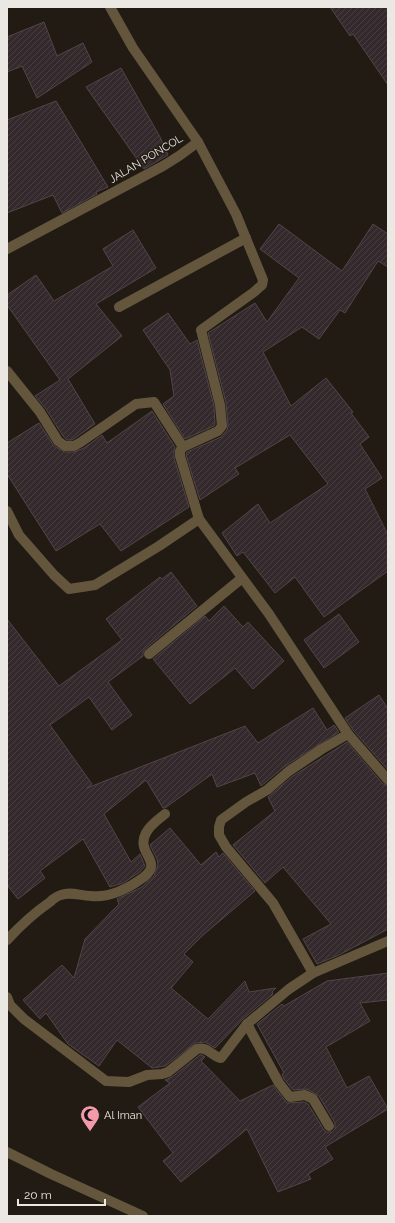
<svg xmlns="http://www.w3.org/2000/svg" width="395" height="1223" viewBox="0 0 395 1223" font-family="Raleway,sans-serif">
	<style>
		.building { fill: url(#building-hatch); stroke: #524549 }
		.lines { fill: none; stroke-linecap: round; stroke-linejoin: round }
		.minor { stroke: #64553d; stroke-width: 10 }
		.labels { text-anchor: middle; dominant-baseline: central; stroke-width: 3; stroke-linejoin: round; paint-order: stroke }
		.street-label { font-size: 11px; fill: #ebe7e2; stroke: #211b13 }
		.poi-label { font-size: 11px; fill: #ebe7e2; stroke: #211b13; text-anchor: start }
	</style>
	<defs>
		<pattern id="building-hatch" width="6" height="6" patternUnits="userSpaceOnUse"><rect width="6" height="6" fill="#34292c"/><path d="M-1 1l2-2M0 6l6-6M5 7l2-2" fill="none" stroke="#483e40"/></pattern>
	</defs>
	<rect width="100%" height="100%" fill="#211b13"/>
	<g class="building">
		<polygon points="330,7 388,7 388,85 353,34 350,36"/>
		<polygon points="44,22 57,56 83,43 92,62 37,98 22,66 7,72 7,37"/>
		<polygon points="121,68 160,137 168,155 144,169 86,87"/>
		<polygon points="56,101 108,187 96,192 97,194 62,213 53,195 7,213 7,120"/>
		<polygon points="279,224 342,271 373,224 388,234 388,267 378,261 345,313 340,310 319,339 302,327 263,352 291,406 326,378 353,412 351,413 369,437 360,444 382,478 365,489 388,535 388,571 324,617 295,577 275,593 243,552 237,556 222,533 258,504 270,523 328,484 290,435 235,468 239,474 200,500 186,455 187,452 221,437 227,430 228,426 226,403 208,333 255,303 267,322 299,278 260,249"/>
		<polygon points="133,230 156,268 96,304 122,336 68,379 95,424 72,440 67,440 63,436 46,409 35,396 60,380 7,305 7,295 36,275 54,301 113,266 103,249"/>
		<polygon points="168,313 190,344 197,340 214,406 215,424 214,426 185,439 163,404 174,396 170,370 143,330"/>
		<polygon points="152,411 175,447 174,451 174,458 189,507 121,551 100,524 56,551 7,474 7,443 39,423 54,446 65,452 74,452 84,448 102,435 107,443"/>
		<polygon points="171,572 197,606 145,649 143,652 143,656 108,682 132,715 112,730 89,697 50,725 92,784 87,788 245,726 258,743 313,708 327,730 334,725 339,732 285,766 261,786 255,773 217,787 212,774 165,808 163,808 146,780 104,814 131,862 140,854 145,866 140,872 123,883 110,887 83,839 40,871 45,878 18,899 7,885 7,619 59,686 122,640 106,619 160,577 162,579"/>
		<polygon points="224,606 243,627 248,622 284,661 253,689 235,668 190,704 153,659 205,616 209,621"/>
		<polygon points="339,614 359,642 324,668 304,640"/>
		<polygon points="379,695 388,709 388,770 353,730 345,718"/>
		<polygon points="347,742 383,784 388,786 388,929 339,955 317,964 303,939 331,924 283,867 265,883 233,845 275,811 268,797 293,776"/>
		<polygon points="170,828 201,865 216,852 219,857 223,853 255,891 202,936 184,954 193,962 171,988 208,1019 245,981 249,992 276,988 272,992 273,994 243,1019 215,1048 205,1042 196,1043 165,1066 152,1068 117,1040 99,1066 68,1044 46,1013 40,1019 23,1000 62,965 74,978 85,939 119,904 117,899 142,887 154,876 158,865 157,859 150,845"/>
		<polygon points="388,973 388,1000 360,1003 370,1021 326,1047 347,1088 369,1076 388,1109 325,1147 333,1159 308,1174 311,1179 278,1192 247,1129 181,1182 163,1161 173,1153 138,1107 170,1083 165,1080 172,1077 200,1055 202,1055 205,1057 201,1061 240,1101 273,1085 287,1103 304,1102 308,1104 324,1130 326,1132 332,1132 335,1129 335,1123 319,1096 307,1089 293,1090 284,1079 282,1074 284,1073 257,1024 282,1004 284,1006 327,981"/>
	</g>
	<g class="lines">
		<g class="minor">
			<polyline points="198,142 236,214 263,280 262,285 254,292 201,330 220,405 222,426 218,431 183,447 180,451 180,456 199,519"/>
			<polyline points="7,249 163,166 179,156 198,142 133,48 110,7"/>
			<polyline points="119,307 246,238"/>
			<polyline points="7,371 40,412 58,441 65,446 74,446 81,442 136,404 154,402 183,447"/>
			<polyline points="7,511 19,535 54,575 69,589 95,585 159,546 199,519 269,614 348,734 388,780"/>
			<polyline points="149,654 241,579"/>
			<path d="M7 940C20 926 34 913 50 902 53 899 57 896 61 895 71 891 80 896 91 896 109 898 129 888 144 877 164 861 135 853 146 833 150 825 159 819 165 814"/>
			<polyline points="313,973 273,903 226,847 219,835 219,827 221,820 246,802 267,790 289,771 322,749 348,734"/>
			<path d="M7 997 10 1005 24 1019 106 1081 129 1082 147 1075 162 1074 168 1072 197 1049C208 1046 211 1056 221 1058L247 1024 289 989 313 973 388 941"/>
			<polyline points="247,1024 279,1083 290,1097 305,1095 313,1099 329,1126"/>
			<polyline points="7,1152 51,1174 143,1216"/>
		</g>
	</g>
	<defs>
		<symbol id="mosque-pin" viewBox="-11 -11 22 30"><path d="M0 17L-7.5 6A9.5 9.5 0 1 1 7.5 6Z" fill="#f39aaa" stroke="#211b13"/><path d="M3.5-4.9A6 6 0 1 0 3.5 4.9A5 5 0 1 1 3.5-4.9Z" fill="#111"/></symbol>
	</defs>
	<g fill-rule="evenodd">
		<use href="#mosque-pin" x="79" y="1104" width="22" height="30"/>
	</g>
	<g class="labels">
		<g class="street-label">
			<text transform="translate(146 159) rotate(-31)">JALAN PONCOL</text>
		</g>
		<g class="poi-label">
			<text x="104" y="1115">Al Iman</text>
		</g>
	</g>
	<rect width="395" height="1223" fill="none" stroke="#ebe7e2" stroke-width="16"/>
	<path d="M18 1199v6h87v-6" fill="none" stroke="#ebe7e2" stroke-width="2"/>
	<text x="24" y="1199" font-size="12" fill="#ebe7e2" stroke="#211b13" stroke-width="3" paint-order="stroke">20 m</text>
</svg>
